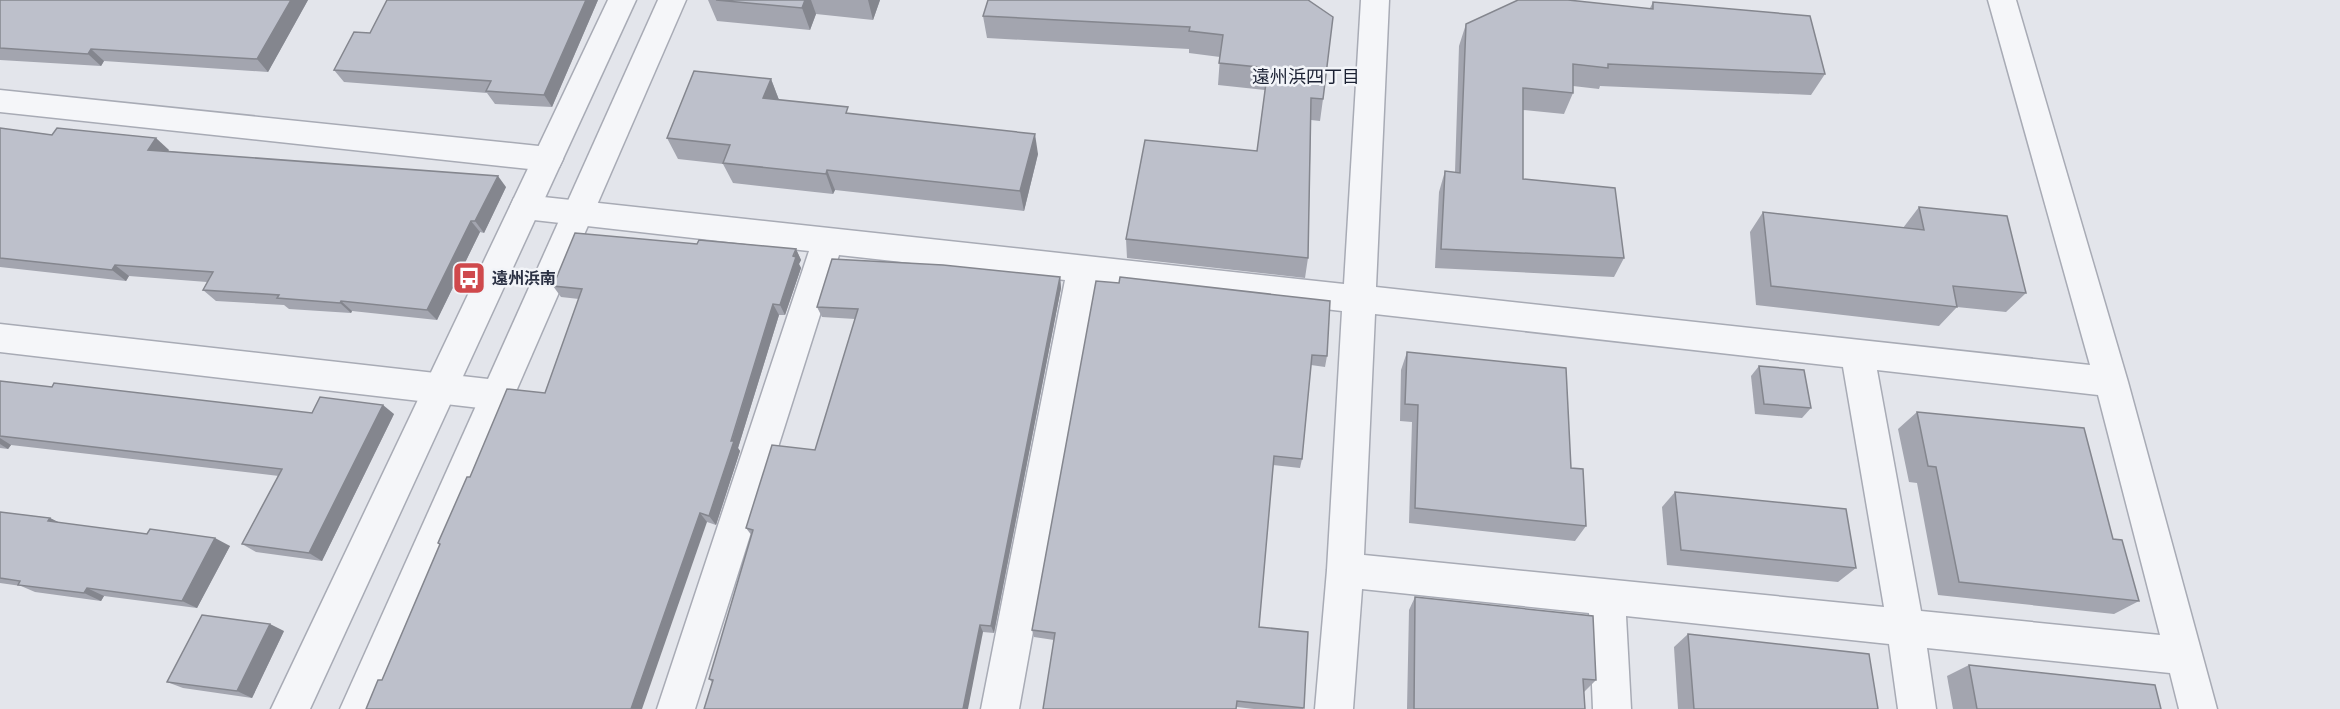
<svg xmlns="http://www.w3.org/2000/svg" width="2340" height="709" viewBox="0 0 2340 709" font-family="Cabin,'Noto Sans JP',sans-serif">
	<style>
		.lines { fill: none; stroke-linecap: round; stroke-linejoin: round }
		.minor-casing { stroke: #a8abb5; stroke-width: 3 }
		.tertiary-casing { stroke: #a8abb5; stroke-width: 3 }
		.minor { fill: #f5f6f9; fill-rule: evenodd }
		.tertiary { fill: #f5f6f9; fill-rule: evenodd }
		.wall { fill: #a3a5af }
		.shaded-wall { fill: #84868e }
		.building { fill: #bdc0cb; stroke: #84868e; stroke-width: 1.5 }
		.labels { text-anchor: middle; dominant-baseline: central; stroke-width: 5; stroke-linejoin: round; paint-order: stroke }
		.poi-label { font-size: 16px; font-weight: bold; fill: #2a3043; stroke: #f2f4f8; text-anchor: start }
		.neighbourhood-label { font-size: 18px; fill: #1c2234; stroke: #f2f4f8 }
	</style>
	<rect width="100%" height="100%" fill="#e3e5eb"/>
	<g class="lines">
		<defs>
			<g id="minor">
				<path d="M1361 0H1389L1376 287 2090 365 1988 0H2016L2128 382 2217 709H2179L2170 673 1927 648 1936 709H1898L1889 644 1626 616 1631 709H1593L1589 613 1362 589 1353 709H1315L1327 570 1342 311 1096 283 1019 709H981L1065 280 839 255 695 709H657L809 251 525 219 514 216 510 207 514 198 525 195 1344 284ZM1375 314 1843 367 1884 607 1364 555ZM1877 370 2098 395 2160 635 1921 611Z"/>
				<polygon points="0,90 548,147 559,151 563,159 559,167 548,171 0,112"/>
				<polygon points="0,324 497,380 509,385 514,395 509,405 497,410 0,352"/>
			</g>
			<g id="tertiary">
				<polygon points="608,0 636,0 310,709 271,709"/>
				<polygon points="658,0 686,0 378,709 340,709"/>
			</g>
		</defs>
		<use href="#minor" class="minor-casing"/>
		<use href="#tertiary" class="tertiary-casing"/>
		<use href="#minor" class="minor"/>
		<use href="#tertiary" class="tertiary"/>
	</g>
	<g class="wall">
		<polygon points="0,0 308,0 268,72 104,61 101,66 0,60"/>
		<polygon points="598,0 552,107 495,104 487,93 344,82 334,70 370,33"/>
		<polygon points="708,0 880,0 873,20 816,14 810,30 717,21"/>
		<polygon points="1308,0 1323,99 1320,121 1311,120 1308,258 1305,278 1127,258 1126,239 1257,151 1265,90 1218,85 1220,57 1189,53 1189,49 987,38 983,16"/>
		<polygon points="1653,2 1825,74 1811,95 1600,86 1599,89 1573,86 1573,93 1564,114 1523,110 1523,179 1624,258 1614,277 1435,268 1439,192 1445,171 1455,172 1459,46 1466,24 1650,8"/>
		<polygon points="771,79 779,100 850,114 1038,154 1024,211 835,190 833,194 733,183 723,164 678,159 667,138"/>
		<polygon points="0,128 169,150 168,151 506,187 484,233 480,232 437,320 352,311 351,313 289,309 284,305 216,301 203,290 207,282 129,276 126,281 0,267"/>
		<polygon points="1919,207 2026,293 2006,312 1957,307 1939,326 1756,305 1750,232 1763,212 1903,228"/>
		<polygon points="697,244 796,249 801,260 799,264 801,268 785,315 779,315 738,448 740,451 716,525 707,522 382,680 440,545 438,543 470,477 545,393 579,299 561,297 553,286"/>
		<polygon points="1060,277 1061,288 994,633 983,632 712,682 709,679 752,536 746,528 815,450 855,319 822,317 817,307"/>
		<polygon points="1119,283 1327,356 1325,367 1311,365 1302,459 1300,468 1273,465 1259,627 1308,632 1303,709 1254,709 1237,707 1054,640 1034,637 1032,630"/>
		<polygon points="1407,352 1571,468 1586,526 1575,541 1409,523 1412,422 1400,421 1401,370"/>
		<polygon points="1759,366 1811,408 1802,418 1755,414 1751,376"/>
		<polygon points="0,381 52,387 312,413 394,414 322,561 256,552 242,544 279,476 11,445 8,449 0,448"/>
		<polygon points="1917,412 2113,539 2139,601 2114,614 1938,595 1917,483 1909,482 1898,429"/>
		<polygon points="1675,492 1856,568 1838,582 1667,565 1662,507"/>
		<polygon points="0,512 50,518 60,523 230,546 197,608 104,596 101,601 35,592 21,586 0,583"/>
		<polygon points="1415,597 1596,680 1584,692 1585,709 1407,709 1409,610"/>
		<polygon points="284,631 252,698 183,688 167,682"/>
		<polygon points="1688,634 1878,709 1678,709 1674,647"/>
		<polygon points="1969,665 2161,709 1953,709 1947,676"/>
	</g>
	<g class="shaded-wall">
		<polygon points="291,0 308,0 268,72 257,59"/>
		<polygon points="586,0 598,0 552,107 544,95"/>
		<polygon points="805,0 811,0 816,14 810,30 802,8"/>
		<polygon points="868,0 880,0 873,20"/>
		<polygon points="91,49 104,61 101,66 88,54"/>
		<polygon points="771,79 779,100 763,98"/>
		<polygon points="1035,134 1038,154 1024,211 1020,191"/>
		<polygon points="156,138 169,150 161,161 148,150"/>
		<polygon points="827,170 835,190 833,194 826,174"/>
		<polygon points="498,176 506,187 484,233 475,221"/>
		<polygon points="471,221 480,232 437,320 427,310"/>
		<polygon points="796,249 801,260 799,264 801,268 785,315 780,305"/>
		<polygon points="115,265 129,276 126,281 112,270"/>
		<polygon points="1060,277 1061,288 994,633 991,626"/>
		<polygon points="341,301 352,311 351,313 340,303"/>
		<polygon points="773,304 779,315 738,448 740,451 716,525 709,516"/>
		<polygon points="383,405 394,414 322,561 309,553"/>
		<polygon points="0,438 11,445 8,449 0,444"/>
		<polygon points="700,513 707,522 642,709 631,709"/>
		<polygon points="50,518 66,526 48,521"/>
		<polygon points="215,538 230,546 197,608 182,601"/>
		<polygon points="87,588 104,596 101,601 84,593"/>
		<polygon points="270,624 284,631 252,698 237,691"/>
		<polygon points="980,625 983,632 968,709 963,709"/>
	</g>
	<g class="building">
		<polygon points="0,0 291,0 257,59 91,49 88,54 0,48"/>
		<polygon points="387,0 586,0 544,95 486,91 491,81 334,70 354,32 370,33"/>
		<polygon points="716,0 805,0 802,8"/>
		<polygon points="988,0 1308,0 1333,17 1323,99 1311,98 1308,258 1126,239 1145,140 1257,151 1268,68 1219,63 1223,35 1189,31 1190,27 983,16"/>
		<polygon points="1518,0 1568,0 1653,9 1653,2 1810,16 1825,74 1608,64 1608,68 1573,64 1573,93 1523,88 1523,179 1615,188 1624,258 1441,249 1445,171 1460,173 1466,24"/>
		<polygon points="694,71 771,79 763,98 848,107 846,113 1035,134 1020,191 827,170 826,174 723,163 730,145 667,138"/>
		<polygon points="0,128 52,135 57,128 156,138 148,150 498,176 475,221 471,221 427,310 341,301 340,303 277,298 279,295 203,290 213,272 115,265 112,270 0,258"/>
		<polygon points="1919,207 2007,216 2026,293 1953,286 1957,307 1771,286 1763,212 1924,230"/>
		<polygon points="575,233 697,244 699,240 796,249 793,256 796,257 780,305 773,304 731,441 734,441 709,516 700,513 631,709 366,709 378,680 382,680 440,544 438,543 467,477 470,477 507,389 545,393 582,289 553,286"/>
		<polygon points="832,259 943,265 1060,277 991,626 980,625 963,709 704,709 713,680 709,679 753,530 746,528 772,445 815,450 858,309 817,307"/>
		<polygon points="1120,277 1330,301 1327,356 1312,355 1302,459 1274,456 1259,627 1308,632 1304,708 1237,701 1236,709 1043,709 1055,633 1032,630 1096,281 1119,283"/>
		<polygon points="1407,352 1566,368 1571,468 1583,469 1586,526 1415,508 1418,405 1405,404"/>
		<polygon points="1759,366 1804,370 1811,408 1764,404"/>
		<polygon points="0,381 52,387 54,383 312,413 320,397 383,405 309,553 242,544 282,469 0,436"/>
		<polygon points="1917,412 2084,428 2113,539 2122,540 2139,601 1959,582 1936,467 1928,466"/>
		<polygon points="1675,492 1846,509 1856,568 1681,550"/>
		<polygon points="0,512 50,518 48,521 147,534 150,529 215,538 182,601 87,588 84,593 18,585 20,581 0,578"/>
		<polygon points="1415,597 1593,616 1596,680 1583,679 1585,709 1414,709"/>
		<polygon points="202,615 270,624 237,691 167,682"/>
		<polygon points="1688,634 1869,654 1878,709 1694,709"/>
		<polygon points="1969,665 2155,685 2161,709 1977,709"/>
	</g>
	<defs>
		<symbol id="bus-square" viewBox="-11 -11 22 22"><rect x="-9" y="-9" width="18" height="18" rx="4" fill="#cf494c" stroke="#f2f4f8"/><path d="M-5-6H5V4H4V6H2V4H-2V6H-4V4H-5ZM-3.5-4V0h7V-4ZM-3.5 1.2v1.5H-2V1.2ZM2 1.2v1.5H3.5V1.2Z" fill="#fff"/></symbol>
	</defs>
	<g fill-rule="evenodd">
		<use href="#bus-square" x="450" y="259" width="38" height="38"/>
	</g>
	<g class="labels">
		<g class="poi-label">
			<text x="492" y="278">遠州浜南</text>
		</g>
		<g class="neighbourhood-label">
			<text x="1306" y="77">遠州浜四丁目</text>
		</g>
	</g>
</svg>
